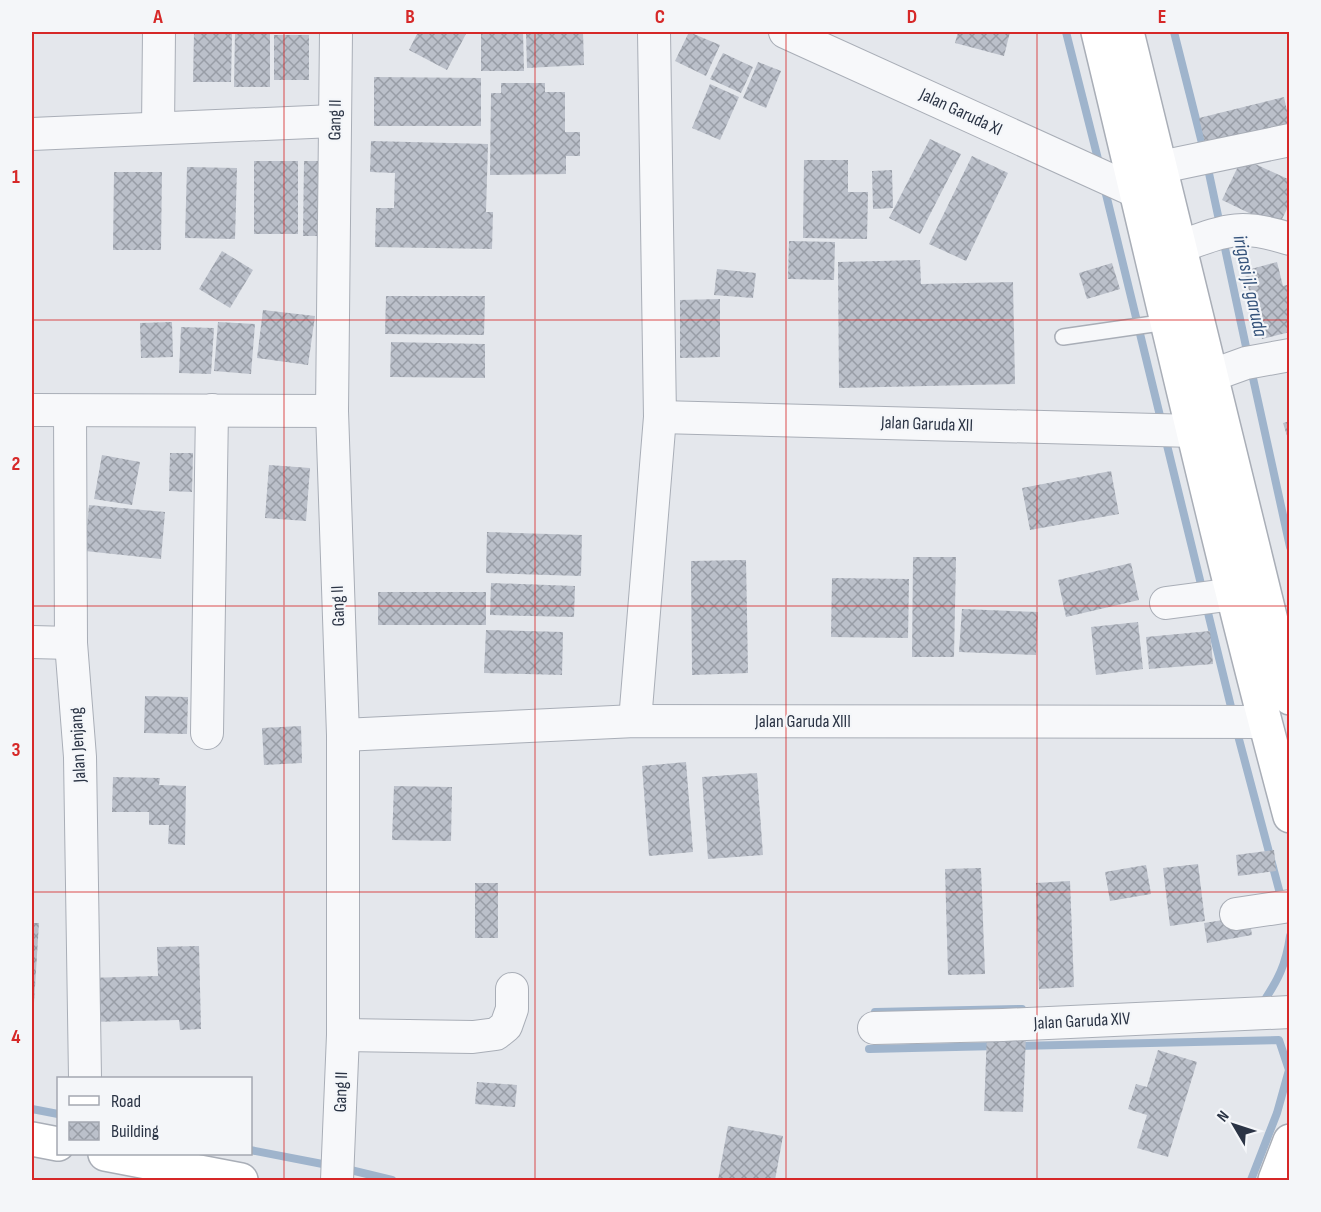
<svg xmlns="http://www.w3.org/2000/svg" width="1321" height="1212" viewBox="0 0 1321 1212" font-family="'Sofia Sans Condensed',sans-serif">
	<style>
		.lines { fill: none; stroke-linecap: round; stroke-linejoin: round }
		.stream { stroke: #9fb4cc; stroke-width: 8 }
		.building { fill: url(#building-cross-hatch) }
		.lane-casing { stroke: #a9aeb7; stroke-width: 18 }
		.street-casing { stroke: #a9aeb7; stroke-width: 34 }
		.secondary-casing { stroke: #a9aeb7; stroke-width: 36 }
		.lane { stroke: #f7f8fa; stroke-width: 15 }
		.street { stroke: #f7f8fa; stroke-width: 32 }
		.secondary { stroke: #fff; stroke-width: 33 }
		.grid { fill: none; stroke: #d62828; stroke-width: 1.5; stroke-opacity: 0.55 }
		.labels { text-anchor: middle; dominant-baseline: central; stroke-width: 4.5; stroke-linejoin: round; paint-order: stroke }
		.street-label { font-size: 18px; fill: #2b3445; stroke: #f4f6f9 }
		.water-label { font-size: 20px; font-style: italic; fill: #34527a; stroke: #f4f6f9 }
		.neatline { fill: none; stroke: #d62828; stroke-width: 2 }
		.grid-label { font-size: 20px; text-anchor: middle; font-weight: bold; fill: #d62828 }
	</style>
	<defs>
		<pattern id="building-cross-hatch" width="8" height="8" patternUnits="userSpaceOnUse" patternTransform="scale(1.5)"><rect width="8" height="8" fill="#bbc0ca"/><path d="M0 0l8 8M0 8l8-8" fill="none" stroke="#989da6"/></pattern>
	</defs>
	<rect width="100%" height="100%" fill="#e4e7ec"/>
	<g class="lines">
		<g class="stream">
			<polyline points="1066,32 1100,167"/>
			<polyline points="1174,32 1204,151"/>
			<polyline points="1207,164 1248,356"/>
			<polyline points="1104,186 1162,424"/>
			<polyline points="1251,369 1290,547"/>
			<polyline points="1165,437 1233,715"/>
			<polyline points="1236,728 1282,901"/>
			<path d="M1260 1004H1262C1278 980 1286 965 1290 936"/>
			<polyline points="875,1012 1022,1009"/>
			<polyline points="1017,1046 1279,1040 1289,1070 1277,1113 1251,1180"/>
			<polyline points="869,1049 998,1046"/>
			<polyline points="32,1109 58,1114"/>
			<polyline points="250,1150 338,1167 392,1180"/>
		</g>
	</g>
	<g class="building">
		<polygon points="235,32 270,32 270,87 234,87"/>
		<polygon points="418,32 467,32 447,70 409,50"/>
		<polygon points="481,32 523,32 524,71 481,71"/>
		<polygon points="526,32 583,32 584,65 527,68"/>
		<polygon points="689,32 720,45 706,76 675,61"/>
		<polygon points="958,32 1010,32 1004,56 955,43"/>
		<polygon points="194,33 232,33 231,82 193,82"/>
		<rect x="274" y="35" width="35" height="45"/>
		<polygon points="723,53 753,67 741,93 710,79"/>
		<polygon points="758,62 781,71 766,108 743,98"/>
		<polygon points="374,77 481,78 481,126 374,126"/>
		<polygon points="501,83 545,83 545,92 565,92 565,132 580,132 580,156 566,156 566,174 490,175 491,93 501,93"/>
		<polygon points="710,84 739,97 720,140 692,128"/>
		<polygon points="1284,97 1290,125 1206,147 1199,118"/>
		<polygon points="930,139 961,154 920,234 889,218"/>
		<polygon points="371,141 488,144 486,212 493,212 492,249 375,247 376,208 394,208 395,173 370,172"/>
		<polygon points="972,156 1008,173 966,261 929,244"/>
		<polygon points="1242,158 1290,180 1290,203 1278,227 1222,200"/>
		<polygon points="804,160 848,160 848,192 868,192 867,239 803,238"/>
		<rect x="254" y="161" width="44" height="73"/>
		<polygon points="304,161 333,161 332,236 303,236"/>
		<polygon points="187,167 237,168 235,239 185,238"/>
		<polygon points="892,170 893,208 873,209 872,171"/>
		<polygon points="114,172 162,172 161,250 113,250"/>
		<polygon points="789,241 835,242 834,280 788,279"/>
		<polygon points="222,251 253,270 230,308 199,289"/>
		<polygon points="920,260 921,284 1013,282 1015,384 839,388 838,262"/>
		<polygon points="1277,262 1283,286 1290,284 1290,332 1262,339 1244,271"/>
		<polygon points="1112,263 1120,289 1087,299 1079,273"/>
		<polygon points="717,269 756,273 753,298 714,295"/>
		<polygon points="386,296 485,296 484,335 385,334"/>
		<polygon points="720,299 720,357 680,358 680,300"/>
		<polygon points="263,310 315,316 308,365 257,358"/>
		<polygon points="172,322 173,357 141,358 140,323"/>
		<polygon points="218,322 255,324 251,374 214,371"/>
		<polygon points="181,327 214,328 211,374 179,373"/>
		<polygon points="391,342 485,344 485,378 390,377"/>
		<polygon points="1290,421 1290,442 1289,442 1283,423"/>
		<polygon points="170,453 193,453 192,492 169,491"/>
		<polygon points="102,455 140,462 132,505 94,499"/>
		<polygon points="269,465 310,468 306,521 265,518"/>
		<polygon points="1111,471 1119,514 1030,530 1022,488"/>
		<polygon points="89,505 165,512 161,559 85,551"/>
		<polygon points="487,532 582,535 581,576 486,573"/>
		<polygon points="913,557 956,557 954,657 912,657"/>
		<polygon points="746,560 748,673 692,675 691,561"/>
		<polygon points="1131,563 1139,600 1066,617 1058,580"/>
		<polygon points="832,578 909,579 908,638 831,637"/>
		<polygon points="491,583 575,586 574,617 490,615"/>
		<rect x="378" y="592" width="108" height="33"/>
		<polygon points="962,609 1038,612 1036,655 959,652"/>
		<polygon points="1138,622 1143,669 1096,675 1091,627"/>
		<polygon points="486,630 563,632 562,675 484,673"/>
		<polygon points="1210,631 1213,664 1149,669 1146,637"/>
		<polygon points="145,696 188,697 187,734 144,733"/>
		<polygon points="301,726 302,763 264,765 262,728"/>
		<polygon points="686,762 693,852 649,856 642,766"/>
		<polygon points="757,773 763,855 708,859 702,777"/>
		<polygon points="113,777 160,778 159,785 186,786 185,845 168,844 169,825 149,825 149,812 112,812"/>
		<polygon points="394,786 452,787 451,841 392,840"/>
		<polygon points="1274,850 1276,871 1238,876 1236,855"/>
		<polygon points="1198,864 1205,921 1170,926 1163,868"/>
		<polygon points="1146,865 1151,894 1110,901 1105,872"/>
		<polygon points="981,868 985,974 948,975 945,869"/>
		<polygon points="1070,881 1074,987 1039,989 1036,883"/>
		<rect x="475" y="883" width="23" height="55"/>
		<polygon points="1249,916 1252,935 1207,943 1204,923"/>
		<polygon points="32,923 39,923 33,1019 32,1019"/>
		<polygon points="199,946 201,1029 180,1030 179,1020 88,1022 87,978 158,976 157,947"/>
		<polygon points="987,1033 1026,1034 1023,1112 984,1111"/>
		<polygon points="1158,1050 1197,1062 1168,1157 1137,1148 1147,1115 1128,1109 1136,1084 1147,1087"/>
		<polygon points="477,1082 517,1085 515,1107 475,1104"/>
		<polygon points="728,1126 783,1136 775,1180 718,1180"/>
	</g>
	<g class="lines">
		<defs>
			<polyline id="lane" points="1063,337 1167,322"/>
			<g id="street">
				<polyline points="336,32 332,411 343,735 343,1035 337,1180"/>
				<polyline points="785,32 1137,192 1157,190"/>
				<polyline points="158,128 159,32"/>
				<polyline points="32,134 334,121"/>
				<polyline points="1161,167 1290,140"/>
				<path d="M1179 247C1226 230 1240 223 1290 239"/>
				<polyline points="1210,376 1246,363 1290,355"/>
				<polyline points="32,410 332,411"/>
				<polyline points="70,411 71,643 80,757 85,1078"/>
				<polyline points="660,417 1194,431"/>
				<polyline points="1166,603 1234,594"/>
				<polyline points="32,642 71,643"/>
				<polyline points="635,721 660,417 654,32"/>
				<polyline points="207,733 212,410"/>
				<polyline points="343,735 635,721 1264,722"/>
				<polyline points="1236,914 1290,906"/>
				<polyline points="874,1028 1003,1025 1290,1012"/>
				<polyline points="343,1035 473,1037 496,1034 506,1026 512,1009 512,989"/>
			</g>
			<g id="secondary">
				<path d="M1098 32C1161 293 1220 556 1290 816"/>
				<polyline points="1127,32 1290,698"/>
				<polyline points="32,1139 58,1144"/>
				<polyline points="105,1154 241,1180"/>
				<polyline points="1275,1180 1290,1141"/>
			</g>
		</defs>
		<use href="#lane" class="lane-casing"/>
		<use href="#street" class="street-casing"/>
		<use href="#secondary" class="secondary-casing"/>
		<use href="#lane" class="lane"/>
		<use href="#street" class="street"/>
		<use href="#secondary" class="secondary"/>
	</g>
	<path class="grid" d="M284 32V1180M535 32V1180M786 32V1180M1037 32V1180M32 320H1290M32 606H1290M32 892H1290"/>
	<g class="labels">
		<g class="street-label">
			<text transform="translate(961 112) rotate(25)">Jalan Garuda XI</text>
			<text transform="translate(335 120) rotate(-89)">Gang II</text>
			<text transform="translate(927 424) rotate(2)">Jalan Garuda XII</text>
			<text transform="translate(338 606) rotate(-92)">Gang II</text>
			<text x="803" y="721">Jalan Garuda XIII</text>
			<text transform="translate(78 745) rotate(-93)">Jalan Jenjang</text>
			<text transform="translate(1082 1021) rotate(-3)">Jalan Garuda XIV</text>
			<text transform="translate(341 1092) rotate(-88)">Gang II</text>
		</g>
		<g class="water-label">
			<text transform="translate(1250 286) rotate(78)">irigasi jl. garuda</text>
		</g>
	</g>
	<rect width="1321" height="1212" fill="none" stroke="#f4f6f9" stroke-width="66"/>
	<rect x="57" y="1077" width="195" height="78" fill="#f4f6f9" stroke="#a4a8b1" stroke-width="1.5"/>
	<rect x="69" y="1096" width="30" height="9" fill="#ffffff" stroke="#a4a8b1" stroke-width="1.5"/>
	<text x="111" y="1107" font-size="18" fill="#2b3445">Road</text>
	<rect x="69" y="1122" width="30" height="18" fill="url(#building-cross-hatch)" stroke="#a4a8b1" stroke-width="1.5"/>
	<text x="111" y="1137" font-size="18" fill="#2b3445">Building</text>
	<g transform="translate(1234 1125) rotate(309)" stroke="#f4f6f9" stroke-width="4.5" paint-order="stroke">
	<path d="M0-4.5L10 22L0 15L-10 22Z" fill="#2b3445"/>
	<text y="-9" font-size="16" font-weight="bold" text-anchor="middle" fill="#2b3445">N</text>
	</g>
	<rect x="33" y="33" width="1255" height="1146" class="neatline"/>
	<g class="grid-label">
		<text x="158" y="23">A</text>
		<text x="410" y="23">B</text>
		<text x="660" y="23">C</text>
		<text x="912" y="23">D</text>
		<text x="1162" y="23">E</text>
		<text x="16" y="183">1</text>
		<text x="16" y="470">2</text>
		<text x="16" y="756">3</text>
		<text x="16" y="1043">4</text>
	</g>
</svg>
